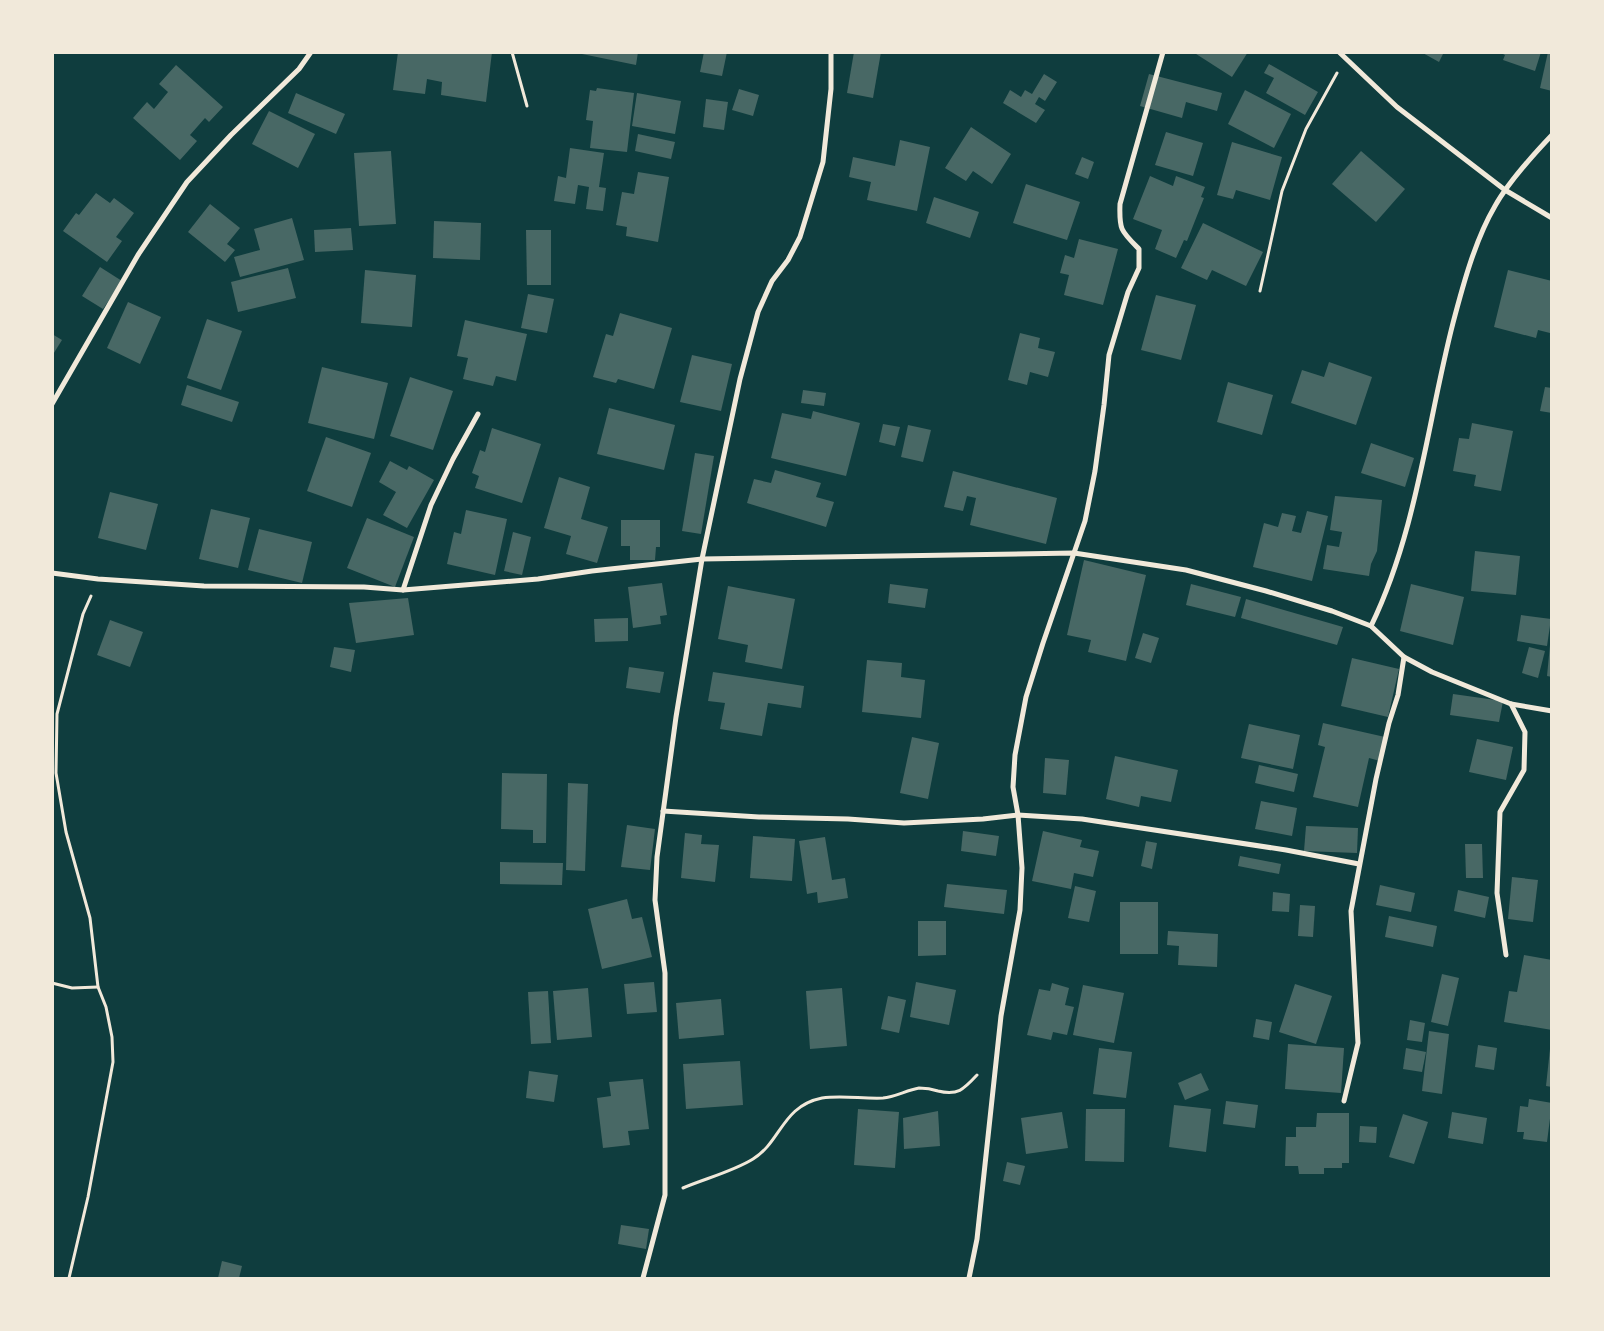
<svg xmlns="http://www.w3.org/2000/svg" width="1604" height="1331" viewBox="0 0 1604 1331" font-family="'Roboto Condensed',sans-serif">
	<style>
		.building { fill: #486865 }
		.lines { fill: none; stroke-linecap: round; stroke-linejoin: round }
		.path { stroke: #f1e9da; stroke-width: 3 }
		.minor { stroke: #f1e9da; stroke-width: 5 }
	</style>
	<rect width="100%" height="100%" fill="#0f3d3e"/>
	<g class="building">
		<polygon points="398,52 492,52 486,102 441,95 442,82 427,79 425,94 393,90"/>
		<polygon points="582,52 638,52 636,65 582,54"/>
		<polygon points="704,52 727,52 722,76 700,72"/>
		<polygon points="854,52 881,52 873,98 847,93"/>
		<polygon points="1193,52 1248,52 1232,77"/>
		<polygon points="1421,52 1444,52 1439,62"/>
		<polygon points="1499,52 1541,52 1535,71 1503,60 1505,55"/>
		<polygon points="1548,52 1552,52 1552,91 1540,88"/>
		<polygon points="1269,64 1318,92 1305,115 1266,93 1274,78 1264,73"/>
		<polygon points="176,65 223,107 209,122 205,118 190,135 197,141 180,160 133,118 147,102 154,109 168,92 159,84"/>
		<polygon points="1044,74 1057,82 1045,101 1039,97 1035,104 1045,110 1036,123 1003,103 1010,90 1021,97 1025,90 1032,94"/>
		<polygon points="1149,74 1222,93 1217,111 1186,102 1182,118 1140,106"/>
		<polygon points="597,88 634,93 627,152 590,148 593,121 586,120 590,90 596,91"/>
		<polygon points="739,89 759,95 753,116 732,110"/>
		<polygon points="1245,90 1291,114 1274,148 1228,124"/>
		<polygon points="296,93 345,114 336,134 288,113"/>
		<polygon points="637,93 681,101 675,134 632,126"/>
		<polygon points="706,99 728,102 724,130 703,127"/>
		<polygon points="269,111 315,134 298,168 252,144"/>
		<polygon points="971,127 1011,154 992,184 973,171 966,181 945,168"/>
		<polygon points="1166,132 1203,143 1193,176 1155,165"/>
		<polygon points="638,134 675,142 671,159 635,151"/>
		<polygon points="900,140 930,147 917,211 867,200 871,182 849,177 853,157 895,166"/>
		<polygon points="1232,142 1282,157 1270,200 1236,190 1233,199 1217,195"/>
		<polygon points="570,148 604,153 599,187 606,188 603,211 586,209 589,187 578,185 575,204 554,201 558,176 566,178"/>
		<polygon points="391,151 396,224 359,226 354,153"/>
		<polygon points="1361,151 1405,189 1376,222 1332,184"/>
		<polygon points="1082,157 1094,162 1088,179 1075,174"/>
		<polygon points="638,172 669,177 658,242 626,236 627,227 616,225 622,192 634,194"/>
		<polygon points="1150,176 1173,186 1176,176 1205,187 1201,197 1204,198 1187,241 1184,240 1176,258 1155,249 1162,230 1133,219"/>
		<polygon points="1026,184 1080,202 1067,240 1013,223"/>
		<polygon points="96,193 110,203 114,198 134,213 116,237 122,241 107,262 63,231 76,213 79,215"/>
		<polygon points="934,197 979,212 970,238 926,223"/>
		<polygon points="210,204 240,228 227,244 235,250 225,262 188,232"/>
		<polygon points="292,218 304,260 240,277 234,257 260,250 254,229"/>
		<polygon points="434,221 481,223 480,260 433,258"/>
		<polygon points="1203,223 1263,252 1246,286 1212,270 1207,280 1181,268"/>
		<polygon points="351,228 353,250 315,252 314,230"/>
		<polygon points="526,230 551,230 551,285 527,285"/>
		<polygon points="1079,239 1118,249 1103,305 1064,295 1069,275 1060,273 1065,255 1074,258"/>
		<polygon points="100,267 122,281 103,309 82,296"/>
		<polygon points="288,268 296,298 238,312 231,282"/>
		<polygon points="365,270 416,275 412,327 361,323"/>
		<polygon points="1508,270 1552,281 1552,326 1550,333 1538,330 1536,338 1494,327"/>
		<polygon points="528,294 554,299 547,333 521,328"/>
		<polygon points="1156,295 1196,305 1181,360 1141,350"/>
		<polygon points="128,302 161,317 140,364 107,348"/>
		<polygon points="620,313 672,328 654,389 618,379 616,383 593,377 606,334 613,336"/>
		<polygon points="207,319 242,331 221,390 187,378"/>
		<polygon points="465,320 527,334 516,381 496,376 493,386 463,379 468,358 457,356"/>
		<polygon points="1020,333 1040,338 1038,348 1055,352 1048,377 1030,372 1027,385 1008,380"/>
		<polygon points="52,334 62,340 52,356"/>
		<polygon points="692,355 732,364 721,411 680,402"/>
		<polygon points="1329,362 1372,377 1356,425 1291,403 1302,370 1324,377"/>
		<polygon points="322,367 388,383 374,439 308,423"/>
		<polygon points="410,377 453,391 433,450 390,436"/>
		<polygon points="1228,382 1273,395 1262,435 1217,422"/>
		<polygon points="187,385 239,402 232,422 181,405"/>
		<polygon points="1545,387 1552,388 1552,413 1540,411"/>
		<polygon points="803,390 826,393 824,406 801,403"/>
		<polygon points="609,408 675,425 664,470 597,454"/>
		<polygon points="813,411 860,423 846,476 771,458 782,413 811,419"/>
		<polygon points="1472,423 1513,431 1501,491 1474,486 1476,475 1453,471 1459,438 1469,439"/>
		<polygon points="883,424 900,427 895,446 879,442"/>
		<polygon points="908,425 931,430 923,462 901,457"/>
		<polygon points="492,428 541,444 522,503 475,488 479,476 472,473 480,450 485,452"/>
		<polygon points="326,437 371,453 352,507 307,491"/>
		<polygon points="1371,443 1414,458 1405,487 1361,473"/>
		<polygon points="695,453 714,456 701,534 682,531"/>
		<polygon points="390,461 407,470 409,466 434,480 407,528 383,515 396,492 379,482"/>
		<polygon points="775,470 821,483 816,497 834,502 826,527 747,503 754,479 771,483"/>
		<polygon points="953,471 1057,498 1046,544 970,525 976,498 967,496 963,511 944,507"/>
		<polygon points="559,477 590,487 581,519 608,527 597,563 566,554 571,536 544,528"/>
		<polygon points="110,492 158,504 146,550 98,538"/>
		<polygon points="1335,496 1382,500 1377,551 1371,564 1369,576 1323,569 1327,545 1339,547 1342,532 1330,530"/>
		<polygon points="211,509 250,518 238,568 199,559"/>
		<polygon points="466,510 507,519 495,575 447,564 454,532 461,534"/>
		<polygon points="1307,511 1328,516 1312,581 1253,567 1264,523 1278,527 1282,513 1296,516 1292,531 1301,533"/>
		<polygon points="367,518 414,537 395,587 347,568"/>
		<polygon points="621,520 660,520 660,547 656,547 655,560 630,560 630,546 621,546"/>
		<polygon points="259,529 312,542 302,583 248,570"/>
		<polygon points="513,532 531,537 522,575 504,571"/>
		<polygon points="1475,551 1520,556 1516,595 1471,591"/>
		<polygon points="1084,560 1146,575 1126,661 1088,652 1091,640 1067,635"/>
		<polygon points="662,583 667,615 660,616 661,624 633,628 628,587"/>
		<polygon points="890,584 928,589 925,608 888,603"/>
		<polygon points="1191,584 1241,597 1235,617 1186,605"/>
		<polygon points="1411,584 1464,597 1453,645 1400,631"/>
		<polygon points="728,586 795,599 782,669 745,662 748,645 718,639"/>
		<polygon points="408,598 414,635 356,643 349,603"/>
		<polygon points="1246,599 1343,627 1337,645 1241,618"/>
		<polygon points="1521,615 1551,619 1547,646 1517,641"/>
		<polygon points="628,618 628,641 595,642 594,619"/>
		<polygon points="110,620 143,632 130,667 97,655"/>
		<polygon points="1143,633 1159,638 1151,663 1135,658"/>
		<polygon points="1550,645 1552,645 1552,677 1547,676"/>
		<polygon points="334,647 355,650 351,672 330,667"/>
		<polygon points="1529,647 1545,651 1538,678 1522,673"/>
		<polygon points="1352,658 1399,669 1388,717 1341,706"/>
		<polygon points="867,660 902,663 901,677 925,680 921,718 862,712"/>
		<polygon points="629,667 664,672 660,693 626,688"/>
		<polygon points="713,672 804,686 801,708 768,703 762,736 720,729 725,703 708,701"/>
		<polygon points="1453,694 1503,701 1499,722 1450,715"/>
		<polygon points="1323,723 1385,737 1380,761 1369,758 1358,807 1313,797 1325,747 1318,745"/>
		<polygon points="1249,724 1300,735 1293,769 1241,758"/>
		<polygon points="912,737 939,743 928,799 900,793"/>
		<polygon points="1477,739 1513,747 1506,780 1469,772"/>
		<polygon points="1115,756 1178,770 1171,802 1141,796 1139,807 1106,799"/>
		<polygon points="1045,758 1069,760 1066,795 1043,793"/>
		<polygon points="1259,765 1298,774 1294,792 1255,783"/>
		<polygon points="502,773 547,774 546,843 533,843 533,830 501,829"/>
		<polygon points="568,783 588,784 585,871 566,870"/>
		<polygon points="1261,801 1297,808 1292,836 1255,829"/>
		<polygon points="627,825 655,829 650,870 621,867"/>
		<polygon points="1306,826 1358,828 1357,853 1304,851"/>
		<polygon points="963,831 999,836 996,856 961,851"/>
		<polygon points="1043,831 1082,840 1080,847 1099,851 1093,877 1074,873 1071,889 1032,881"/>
		<polygon points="685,833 702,835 701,844 719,845 715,882 681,878"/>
		<polygon points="753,836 795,839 792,881 750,878"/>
		<polygon points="825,837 832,880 845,878 848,898 818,903 817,892 807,894 799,841"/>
		<polygon points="1146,841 1157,843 1152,869 1141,866"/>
		<polygon points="1465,844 1482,844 1483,878 1466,878"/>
		<polygon points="1240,856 1281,864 1279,874 1238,866"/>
		<polygon points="500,862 563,863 562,885 500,884"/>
		<polygon points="1512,877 1538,880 1533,922 1508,919"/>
		<polygon points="947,884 1007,890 1004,914 944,907"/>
		<polygon points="1380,885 1415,893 1411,912 1376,905"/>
		<polygon points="1075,886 1096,891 1089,922 1068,918"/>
		<polygon points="1458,890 1489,897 1485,918 1454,911"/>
		<polygon points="1273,892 1290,894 1289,912 1272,911"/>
		<polygon points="627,899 632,919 642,917 652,957 602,969 588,909"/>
		<rect x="1120" y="902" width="38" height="52"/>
		<polygon points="1300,905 1315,906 1313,937 1298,936"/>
		<polygon points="1389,916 1437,926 1433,947 1385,937"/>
		<polygon points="918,921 946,921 946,955 918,956"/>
		<polygon points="1168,931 1218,934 1217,967 1178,965 1179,946 1167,945"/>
		<polygon points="1524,955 1552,960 1552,1030 1504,1022 1509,991 1517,992"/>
		<polygon points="1442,974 1459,978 1448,1026 1431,1022"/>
		<polygon points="654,982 657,1012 627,1014 624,984"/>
		<polygon points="916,982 956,990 949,1025 910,1017"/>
		<polygon points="1052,983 1069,988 1065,1005 1074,1007 1067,1035 1053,1032 1051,1040 1027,1035 1039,989 1050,991"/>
		<polygon points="1295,984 1332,996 1316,1044 1279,1032"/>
		<polygon points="1083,985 1124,993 1114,1043 1073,1035"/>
		<polygon points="588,988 592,1037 557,1040 553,991"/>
		<polygon points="842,988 847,1046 810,1049 806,991"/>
		<polygon points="548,991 551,1043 531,1044 528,992"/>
		<polygon points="888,996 906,1000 899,1033 881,1029"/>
		<polygon points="721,999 724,1035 679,1039 676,1003"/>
		<polygon points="1256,1019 1272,1022 1269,1040 1253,1037"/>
		<polygon points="1410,1020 1425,1023 1422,1042 1407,1040"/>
		<polygon points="1429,1031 1449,1034 1442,1094 1422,1091"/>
		<polygon points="1288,1044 1344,1048 1341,1093 1285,1089"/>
		<polygon points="1478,1045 1497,1048 1494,1070 1475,1067"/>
		<polygon points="1099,1048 1132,1052 1126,1098 1093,1094"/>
		<polygon points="1406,1048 1426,1052 1422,1072 1403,1069"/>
		<polygon points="1550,1049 1552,1049 1552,1087 1546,1086"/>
		<polygon points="740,1061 743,1105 686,1109 683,1064"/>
		<polygon points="529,1071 558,1075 554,1102 526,1098"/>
		<polygon points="1201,1073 1209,1090 1185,1100 1178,1083"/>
		<polygon points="643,1079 649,1129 628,1131 630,1145 603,1148 597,1098 611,1096 609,1082"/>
		<polygon points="1529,1099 1552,1103 1547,1142 1523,1139 1524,1132 1517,1132 1520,1106 1528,1107"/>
		<polygon points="1226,1101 1258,1105 1255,1128 1223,1124"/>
		<polygon points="1174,1105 1211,1109 1206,1152 1169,1147"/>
		<polygon points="858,1109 899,1112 895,1168 854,1165"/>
		<polygon points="1086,1109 1125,1109 1124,1162 1085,1161"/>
		<polygon points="938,1111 940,1146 904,1149 903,1118"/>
		<polygon points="1062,1112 1068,1148 1026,1154 1021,1118"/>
		<polygon points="1452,1112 1487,1118 1483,1144 1448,1138"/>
		<polygon points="1317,1113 1349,1113 1349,1163 1342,1163 1342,1168 1324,1168 1324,1174 1299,1174 1298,1166 1285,1166 1286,1137 1296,1137 1296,1127 1316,1127"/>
		<polygon points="1403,1114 1428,1122 1414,1164 1389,1157"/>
		<polygon points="1360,1126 1377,1127 1376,1143 1359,1142"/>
		<polygon points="1007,1162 1025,1166 1020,1185 1003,1181"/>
		<polygon points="621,1225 649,1229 646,1249 618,1244"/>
		<polygon points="222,1261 242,1266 239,1278 218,1278"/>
	</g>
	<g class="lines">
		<g class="path">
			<polyline points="512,52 527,106"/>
			<polyline points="1260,291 1282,191 1306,129 1337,73"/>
			<polyline points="52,983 72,988 98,987"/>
			<path d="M683 1188C704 1179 734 1171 753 1159 781 1142 782 1106 822 1098 842 1095 863 1099 883 1098 895 1097 907 1090 919 1088 926 1088 932 1089 938 1091 958 1096 964 1089 977 1075"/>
			<polyline points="69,1278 88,1197 113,1062 112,1037 106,1007 98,987 90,918 66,832 56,773 57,714 83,614 91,596"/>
		</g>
		<g class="minor">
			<polyline points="1339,52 1397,107 1505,190 1552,218"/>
			<polyline points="52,404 138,255 187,182 231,135 299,69 311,52"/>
			<polyline points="52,573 98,579 204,586 364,587 403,590 538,579 592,571 702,559 1074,553 1186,570 1266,591 1332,611 1371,626 1404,657 1432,672 1511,704 1552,711"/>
			<polyline points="403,590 431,505 453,459 478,414"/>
			<path d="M1371 626C1417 531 1427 424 1453 323 1463 285 1475 240 1495 206 1509 181 1532 156 1552 135"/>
			<polyline points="663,811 759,817 848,819 904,823 983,819 1018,815 1082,819 1286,850 1359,864"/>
			<polyline points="1506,955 1497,893 1500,812 1524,770 1525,732 1511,704"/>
			<polyline points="1344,1101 1358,1043 1351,911 1376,779 1389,723 1398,695 1404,657"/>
			<polyline points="643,1278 665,1195 665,973 655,900 657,857 676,717 702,559 740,379 758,312 772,281 788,260 800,237 823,162 831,89 831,52"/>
			<path d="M969 1278 977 1239 1001 1016 1020 910 1022 868 1018 815 1013 787 1015 755 1026 697 1043 643 1085 521 1095 471 1104 405 1109 355 1128 292 1139 268V249C1121 231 1119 230 1120 204L1163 52"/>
		</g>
	</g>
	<rect width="1604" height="1331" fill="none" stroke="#f1e9da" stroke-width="108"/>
</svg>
